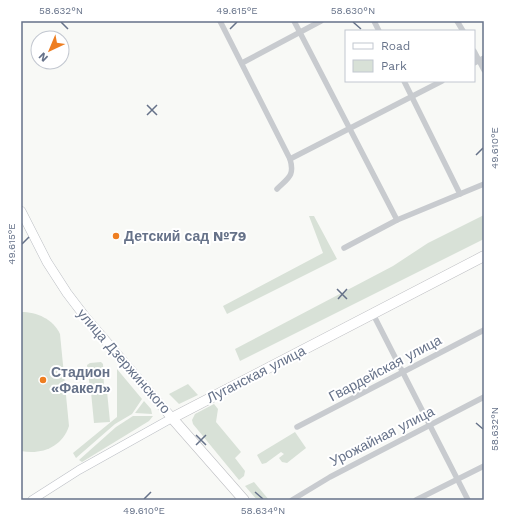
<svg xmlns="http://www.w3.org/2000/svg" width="505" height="521" viewBox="0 0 505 521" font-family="'Work Sans',sans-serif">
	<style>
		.green { fill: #d8e1d7 }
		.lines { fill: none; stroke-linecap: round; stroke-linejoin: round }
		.secondary-casing { stroke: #bdc0c6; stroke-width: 9 }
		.primary-casing { stroke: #bbbec3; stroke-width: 10 }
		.trunk-casing { stroke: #bdbec2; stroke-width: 11 }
		.minor { stroke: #c8cbcf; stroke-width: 5.5 }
		.secondary { stroke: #fff; stroke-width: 8 }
		.primary { stroke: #fff; stroke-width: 9 }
		.trunk { stroke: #fff; stroke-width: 10 }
		.ticks { fill: none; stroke: #667289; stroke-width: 1.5 }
		.poi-dot { fill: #ee7e21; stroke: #fff; stroke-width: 1.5 }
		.labels { text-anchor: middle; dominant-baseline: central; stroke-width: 4; stroke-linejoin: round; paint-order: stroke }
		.poi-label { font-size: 14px; font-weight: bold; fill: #667289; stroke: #fff; text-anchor: start }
		.street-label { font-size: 14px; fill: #667289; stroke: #fff }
		.neatline { fill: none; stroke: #667289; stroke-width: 1.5 }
		.ticks-label { font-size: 10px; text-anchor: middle; fill: #667289 }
	</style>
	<rect width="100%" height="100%" fill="#f8f9f6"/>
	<g class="green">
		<polygon points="484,215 484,239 240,361 235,349 393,266 428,243"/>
		<polygon points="309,216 314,216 337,259 227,314 223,306 323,253"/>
		<path d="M21 312C37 312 53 319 60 334L69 426C62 447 42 455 21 451Z"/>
		<polygon points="101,362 103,364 104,387 90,388 87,365 90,363"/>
		<polygon points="117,369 142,399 132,414 115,424 76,458 73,453 117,417"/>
		<polygon points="188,384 198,395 179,404 169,394"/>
		<polygon points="107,391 110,422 94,423 91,392"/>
		<polygon points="144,401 151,409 152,414 135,413"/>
		<polygon points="214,404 218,409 216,422 241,452 235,458 245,471 244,476 239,480 193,424 192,420 195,414"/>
		<polygon points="133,416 153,416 149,421 82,462 79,460 116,427"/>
		<polygon points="295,432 306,448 287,463 282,462 279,458 284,454 281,452 266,463 262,464 257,455"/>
		<polygon points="254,482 269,500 257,500 245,486"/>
	</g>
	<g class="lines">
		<defs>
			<polyline id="secondary" points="32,500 79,470 172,418"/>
			<polyline id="primary" points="21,211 47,262 67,293 86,318 172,418"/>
			<polyline id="trunk" points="244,500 172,418 484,256"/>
		</defs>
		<use href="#secondary" class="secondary-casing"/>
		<use href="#primary" class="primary-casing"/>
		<use href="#trunk" class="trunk-casing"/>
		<g class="minor">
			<path d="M220 21 290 159C295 176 288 178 277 189"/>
			<polyline points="294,21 397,220"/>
			<polyline points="374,21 379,31"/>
			<polyline points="457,21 463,31"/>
			<polyline points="474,51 484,70"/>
			<polyline points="242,63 321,21"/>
			<polyline points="474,63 484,58"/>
			<polyline points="404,81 460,194"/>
			<polyline points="290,159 442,81"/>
			<polyline points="344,248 397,220 484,184"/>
			<polyline points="373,314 468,500"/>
			<polyline points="297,427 484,330"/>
			<polyline points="292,500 330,477 484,397"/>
			<polyline points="416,500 484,466"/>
		</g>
		<use href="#secondary" class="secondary"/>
		<use href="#primary" class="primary"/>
		<use href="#trunk" class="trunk"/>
	</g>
	<path class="ticks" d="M61 22 68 29M353 22 361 29M230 29 237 22M147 105 157 115M147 115 157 105M476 155 483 148M22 244 29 237M337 289 347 299M338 299 347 289M476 423 483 429M196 435 206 445M196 445 206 435M255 492 263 499M144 499 151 492"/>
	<g class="poi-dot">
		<circle cx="116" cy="236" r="4"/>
		<circle cx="43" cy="380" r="4"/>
	</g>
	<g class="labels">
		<g class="poi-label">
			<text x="124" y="236">Детский сад №79</text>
			<text x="51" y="372">Стадион<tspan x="51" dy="16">«Факел»</tspan></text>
		</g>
		<g class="street-label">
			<text transform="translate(124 361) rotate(49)">улица Дзержинского</text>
			<text transform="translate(385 368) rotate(-28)">Гвардейская улица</text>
			<text transform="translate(256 374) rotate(-27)">Луганская улица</text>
			<text transform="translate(382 436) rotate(-27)">Урожайная улица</text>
		</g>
	</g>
	<rect width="505" height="521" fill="none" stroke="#ffffff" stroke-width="44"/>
	<rect x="345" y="30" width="130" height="52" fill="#ffffff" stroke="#c2c7d0"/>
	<rect x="353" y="43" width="20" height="6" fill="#ffffff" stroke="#c2c7d0"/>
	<text x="381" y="50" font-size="12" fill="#667289">Road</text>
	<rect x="353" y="60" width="20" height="12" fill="#d8e1d7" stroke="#c2c7d0"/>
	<text x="381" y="70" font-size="12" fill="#667289">Park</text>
	<g transform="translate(50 50) rotate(224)"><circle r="19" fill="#ffffff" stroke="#c2c7d0"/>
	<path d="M0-3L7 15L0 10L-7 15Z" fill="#ee7e21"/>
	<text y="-6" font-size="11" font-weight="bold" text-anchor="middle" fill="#667289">N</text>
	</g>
	<rect x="22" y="22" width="461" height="477" class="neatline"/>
	<g class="ticks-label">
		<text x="61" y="14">58.632°N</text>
		<text x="237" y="14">49.615°E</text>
		<text x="353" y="14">58.630°N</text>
		<text transform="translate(494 148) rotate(-90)" y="4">49.610°E</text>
		<text transform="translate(11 244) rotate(-90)" y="4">49.615°E</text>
		<text transform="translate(494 429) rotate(-90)" y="4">58.632°N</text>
		<text x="144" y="514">49.610°E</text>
		<text x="263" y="514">58.634°N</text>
	</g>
</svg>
